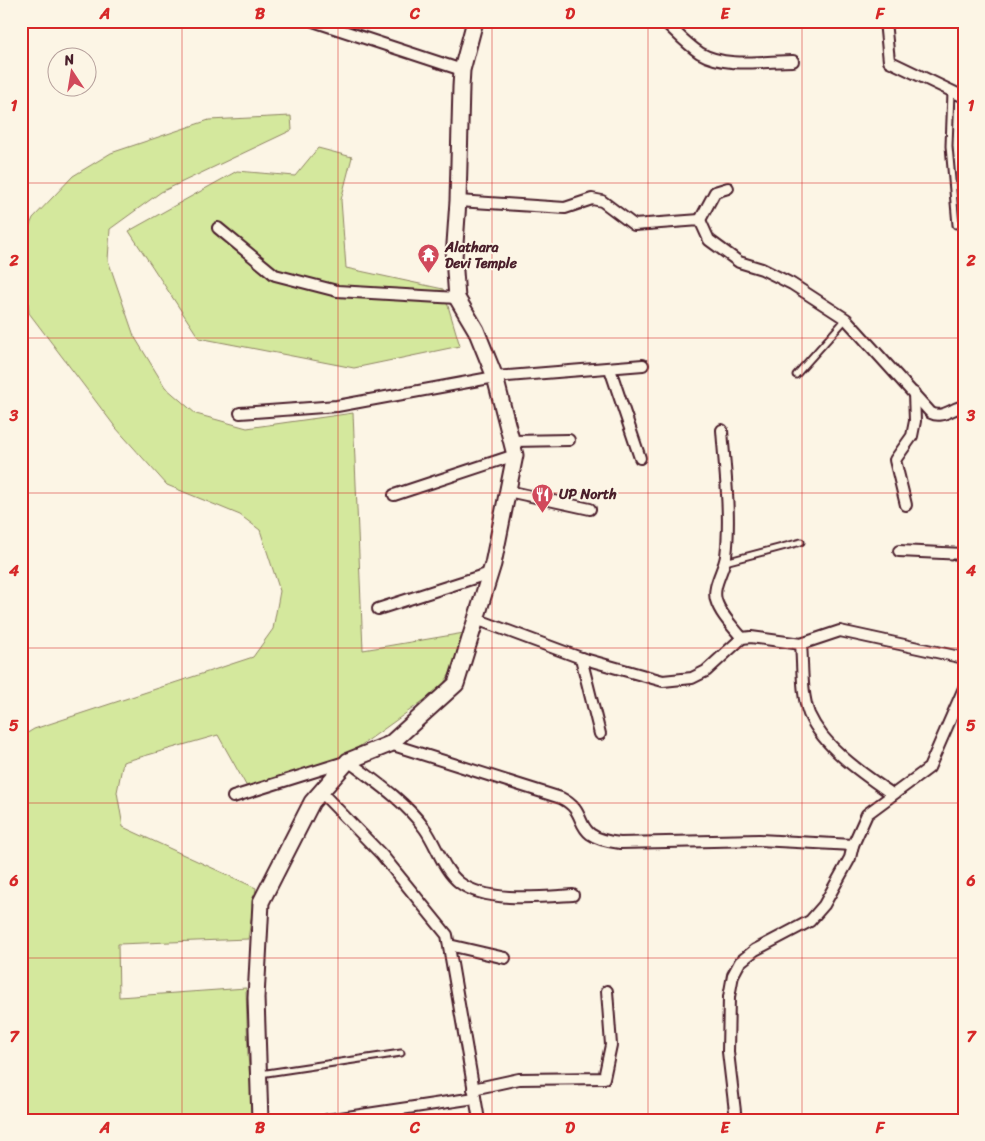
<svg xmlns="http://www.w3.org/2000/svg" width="985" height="1141" viewBox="0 0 985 1141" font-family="Sriracha,sans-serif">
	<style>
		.green { fill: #d4e89d; stroke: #8f8464 }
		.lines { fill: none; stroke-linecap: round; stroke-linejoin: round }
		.lane-casing { stroke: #4a1f2b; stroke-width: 9 }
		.street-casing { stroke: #4a1f2b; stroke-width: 14 }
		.secondary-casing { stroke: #4a1f2b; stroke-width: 19 }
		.lane { stroke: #fcf5e5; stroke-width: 5 }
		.street { stroke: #fcf5e5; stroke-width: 10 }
		.secondary { stroke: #fcf5e5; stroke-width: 15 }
		.grid { fill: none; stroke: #d62828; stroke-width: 1; stroke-opacity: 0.55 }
		.labels { text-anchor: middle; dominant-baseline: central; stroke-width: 4; stroke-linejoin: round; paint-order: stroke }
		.poi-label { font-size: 14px; font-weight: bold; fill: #4a1f2b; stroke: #fcf5e5; text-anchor: start }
		.neatline { fill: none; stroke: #d62828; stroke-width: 2 }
		.grid-label { font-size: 16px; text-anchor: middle; font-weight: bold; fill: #d62828 }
	</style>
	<rect width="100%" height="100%" fill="#fcf5e5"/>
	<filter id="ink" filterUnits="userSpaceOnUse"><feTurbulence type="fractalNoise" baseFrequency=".02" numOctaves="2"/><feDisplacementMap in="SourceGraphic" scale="10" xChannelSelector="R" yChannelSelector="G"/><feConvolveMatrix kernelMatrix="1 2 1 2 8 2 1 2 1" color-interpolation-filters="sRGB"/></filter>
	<g filter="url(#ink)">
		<g class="green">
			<polygon points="291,116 292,130 161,192 110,229 108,260 134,336 165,387 196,414 247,428 353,413 363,650 464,633 459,659 441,688 370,739 340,760 247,787 218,735 123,762 117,792 123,827 256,888 248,939 118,944 119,997 246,988 248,1056 254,1120 21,1120 21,737 34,729 253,657 273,629 280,591 260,530 240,515 167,485 116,428 29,313 23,241 33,218 73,176 111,153 209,120"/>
			<polygon points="318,148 352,157 341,200 346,268 443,289 460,346 354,368 199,338 129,231 237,171 295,176"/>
		</g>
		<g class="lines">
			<defs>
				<g id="lane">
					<polyline points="951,92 949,146 956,225"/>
					<polyline points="796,375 846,319"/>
					<polyline points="725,562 801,542"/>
					<polyline points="260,1074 401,1053"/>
				</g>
				<g id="street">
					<polyline points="313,21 462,70"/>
					<path d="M664 21C676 32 686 44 700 53 725 68 765 61 793 61"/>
					<polyline points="885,21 889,61 964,97"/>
					<path d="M458 201 565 208 592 199 602 201 634 225 700 220 709 240 739 262 762 269 792 284 846 319 931 413C943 419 952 408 964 406"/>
					<polyline points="700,220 715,192 728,188"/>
					<polyline points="218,228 275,275 337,291 457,298"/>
					<polyline points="610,369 640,458"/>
					<polyline points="240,413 337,406 495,377 643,365"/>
					<path d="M722 430C725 471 731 515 726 556 724 570 712 586 716 600 720 614 733 627 742 638"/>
					<polyline points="512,441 569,440"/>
					<polyline points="508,491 590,509"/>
					<polyline points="394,495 515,455"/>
					<polyline points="906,505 895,460 912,436 915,421 914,393"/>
					<polyline points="899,551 964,554"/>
					<polyline points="378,609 490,573"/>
					<path d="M476 619 581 658 663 681 692 678 706 671 742 638 751 637 801 644C803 666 801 693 809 714 824 748 863 774 892 794"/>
					<polyline points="801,644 840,631 964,658"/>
					<polyline points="581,658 600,734"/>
					<path d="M390 744 561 798C593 814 567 837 620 843L759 840 853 845"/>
					<polyline points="321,792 382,855 447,935 479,1120"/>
					<path d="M233 797 348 761C375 781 405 801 425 829 437 846 443 870 460 883 487 903 541 897 573 895"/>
					<polyline points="449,945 505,958"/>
					<polyline points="473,1089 519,1079 604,1078 611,1045 607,991"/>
					<polyline points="327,1120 475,1098"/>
					<polyline points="736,1120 728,1052 729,997 733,975 740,962 755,950 810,921 824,905 850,858 853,845 867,814 929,768 964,688"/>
				</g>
				<polyline id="secondary" points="260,1120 256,998 261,902 312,802 348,761 390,744 456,684 493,564 515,455 495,377 476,330 457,298 454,258 458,201 461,87 462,70 475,21"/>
			</defs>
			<use href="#lane" class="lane-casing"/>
			<use href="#street" class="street-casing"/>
			<use href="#secondary" class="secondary-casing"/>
			<use href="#lane" class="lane"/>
			<use href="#street" class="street"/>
			<use href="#secondary" class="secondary"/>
		</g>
	</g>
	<path class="grid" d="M182 21V1120M338 21V1120M492 21V1120M648 21V1120M802 21V1120M21 183H964M21 338H964M21 493H964M21 648H964M21 803H964M21 958H964"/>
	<defs>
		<symbol id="temple-pin" viewBox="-11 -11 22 30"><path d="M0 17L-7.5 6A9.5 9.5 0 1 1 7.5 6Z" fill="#d1495b" stroke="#fcf5e5"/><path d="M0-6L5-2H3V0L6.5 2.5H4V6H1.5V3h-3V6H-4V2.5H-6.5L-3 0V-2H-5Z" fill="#fff"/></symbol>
		<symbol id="restaurant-pin" viewBox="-11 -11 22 30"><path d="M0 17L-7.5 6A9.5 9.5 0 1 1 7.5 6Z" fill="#d1495b" stroke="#fcf5e5"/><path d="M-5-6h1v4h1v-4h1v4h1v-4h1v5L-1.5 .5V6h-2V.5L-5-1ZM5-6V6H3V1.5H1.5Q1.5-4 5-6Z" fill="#fff"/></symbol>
	</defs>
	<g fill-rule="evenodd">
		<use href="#temple-pin" x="416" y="242" width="25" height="34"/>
		<use href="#restaurant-pin" x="530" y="482" width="25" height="34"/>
	</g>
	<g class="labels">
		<g class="poi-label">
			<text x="445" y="247">Alathara<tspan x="445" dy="16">Devi Temple</tspan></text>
			<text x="559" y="494">UP North</text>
		</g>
	</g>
	<rect width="985" height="1141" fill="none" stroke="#fcf5e5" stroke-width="55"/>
	<g transform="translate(72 72) rotate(348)"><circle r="24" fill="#fcf5e5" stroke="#b59f9b"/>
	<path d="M0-4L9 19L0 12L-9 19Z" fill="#d1495b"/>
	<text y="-8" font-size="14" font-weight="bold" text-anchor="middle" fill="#4a1f2b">N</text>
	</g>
	<rect x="28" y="28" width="930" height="1086" class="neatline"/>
	<g class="grid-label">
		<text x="105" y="19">A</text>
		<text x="260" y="19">B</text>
		<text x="415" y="19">C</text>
		<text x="570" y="19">D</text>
		<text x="725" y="19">E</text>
		<text x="880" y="19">F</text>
		<text x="14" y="111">1</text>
		<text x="971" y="111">1</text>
		<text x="14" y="266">2</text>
		<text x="971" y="266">2</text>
		<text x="14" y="421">3</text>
		<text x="971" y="421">3</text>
		<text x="14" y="576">4</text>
		<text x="971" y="576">4</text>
		<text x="14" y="731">5</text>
		<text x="971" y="731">5</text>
		<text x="14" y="886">6</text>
		<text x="971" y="886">6</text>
		<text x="14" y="1042">7</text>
		<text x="971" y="1042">7</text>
		<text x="105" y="1133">A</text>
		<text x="260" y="1133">B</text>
		<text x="415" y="1133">C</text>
		<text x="570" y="1133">D</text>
		<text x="725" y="1133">E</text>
		<text x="880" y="1133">F</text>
	</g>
</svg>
